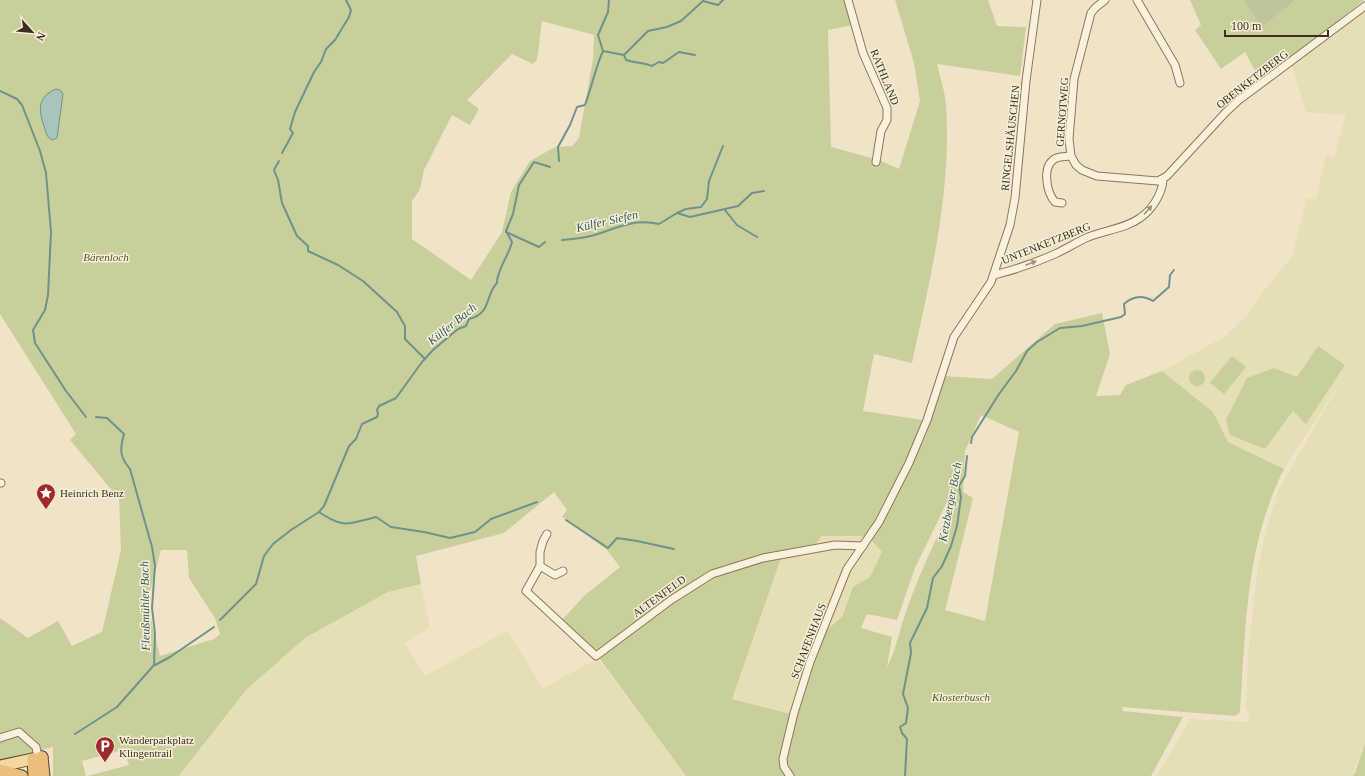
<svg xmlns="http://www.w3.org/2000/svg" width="1365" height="776" viewBox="0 0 1365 776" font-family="'Times New Roman',serif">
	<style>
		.farmland { fill: #e6deb5 }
		.green { fill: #c9cf9b; fill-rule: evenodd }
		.cemetery { fill: #bfc49a }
		.water { fill: #a9c4bc; stroke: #6f938a }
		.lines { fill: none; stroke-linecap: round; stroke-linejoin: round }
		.stream { stroke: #6f938a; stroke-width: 2 }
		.minor-casing { stroke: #8d765c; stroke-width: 9 }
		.primary-casing { stroke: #5b4430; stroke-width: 13 }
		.trunk-casing { stroke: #5b4430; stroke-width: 13 }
		.minor { stroke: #faf1dc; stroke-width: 7 }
		.primary { stroke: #f3d9a0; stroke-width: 11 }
		.trunk { stroke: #eabe7c; stroke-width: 11 }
		.oneway { fill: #9c907e }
		.labels { text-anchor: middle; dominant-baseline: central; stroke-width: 3; stroke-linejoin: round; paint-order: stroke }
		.street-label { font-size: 11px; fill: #3d2e20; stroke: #f7eed8 }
		.park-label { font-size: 11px; font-style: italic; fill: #4d5a26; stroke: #f7eed8 }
		.poi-label { font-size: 11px; fill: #3d2e20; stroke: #f7eed8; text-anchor: start }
		.water-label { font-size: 12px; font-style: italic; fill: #2f5d5a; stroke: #f7eed8 }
	</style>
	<rect width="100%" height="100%" fill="#f0e4c8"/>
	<g class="farmland">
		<polygon points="1365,10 1365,743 1352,776 1157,776 1190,719 1250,722 1246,707 1248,653 1257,573 1266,530 1279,489 1344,376 1284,469 1228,442 1213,412 1162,371 1224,337 1251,311 1262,293 1292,257 1307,198 1316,200 1326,155 1334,157 1346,115 1306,112 1292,66"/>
		<polygon points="820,536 866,536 882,552 870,577 853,587 842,617 828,630 791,714 731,699 783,551"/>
		<polygon points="421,584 430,627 405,643 425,676 507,631 543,688 598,658 686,776 180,776 246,690 305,638 388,592"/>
	</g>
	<g class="green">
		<path d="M0 0H845L853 25 828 30 831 147 879 160 899 169 920 101 914 63 895 0H988L997 26 1026 27 1020 76 937 64C940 77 945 91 946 105 952 192 930 279 912 363L874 354 863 411 923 420 905 464 866 536H821L816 545 783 552 732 699 791 714 781 758 788 776H686L594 651 562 620 584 596 620 567 607 550 562 517 567 510 554 492 504 533 416 556 421 584 388 592 305 638 246 690 179 776H87L129 765 123 750 82 761 86 776H53V747L0 761V618L28 638 58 621 72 646 102 632 121 550 119 497 110 488 70 440 76 434 0 314ZM542 21 594 35 593 59 579 138 572 146 555 147 530 161 511 192 502 232 471 280 412 239V201L420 189 424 170 452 115 470 125 479 109 467 100 512 54 533 64 537 60ZM161 550H187L189 578 215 618 220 634 214 639 160 656 147 603Z"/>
		<polygon points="1190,0 1243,0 1262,27 1296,0 1364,0 1290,59 1260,80 1245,52 1221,69 1195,30 1201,25"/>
		<path d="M1102 313 1110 354 1096 396 1120 395 1126 385 1162 371 1213 412 1228 442 1284 469C1245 547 1246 627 1240 712L1235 716 1122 707 1123 711 1183 717 1151 776H792L786 766V755L816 653 828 629 842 617 853 587 870 577 882 552 870 539 910 469 926 435 944 376 992 379 1055 324ZM981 415 1019 432 985 621 945 610 973 498 963 492 965 451ZM946 504 951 507C936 540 920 572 908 606 900 626 897 649 887 667L892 637 861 628 867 614 897 620 915 568Z"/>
		<polygon points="1318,346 1345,365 1306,424 1293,411 1265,449 1230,435 1226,420 1247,378 1274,368 1297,377"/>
		<polygon points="1232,356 1246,367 1224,394 1210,383"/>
		<circle cx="1197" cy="378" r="8"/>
		<polygon points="1365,743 1365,776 1352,776 1355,773"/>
	</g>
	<polygon class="cemetery" points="1243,0 1296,0 1262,27"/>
	<path class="water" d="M56 89 60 90 63 94 57 138 52 140C45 136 46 130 43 123 38 108 39 96 56 89Z"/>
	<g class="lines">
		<g class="stream">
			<polyline points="603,51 624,55 648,31 667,27 681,21 703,1 718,5 723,0"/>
			<path d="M624 55 626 60C636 63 644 63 652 66L659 62 663 63 679 52 695 55"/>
			<polyline points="0,91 17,99 22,105 40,151 46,173 51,232 48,295 45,310 33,330 35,343 66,391 86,417"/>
			<polyline points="282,153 293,133 290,129 295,112 314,72 321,62 326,49 335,40 349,17 351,10 346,0"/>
			<polyline points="279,161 274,170 278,180 282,203 297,236 308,246 308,251 338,265 363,281 397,312 405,326 405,339 425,359"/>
			<path d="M559 161 558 147 570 125 577 107 585 105C592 86 595 69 603 51L598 35 608 12 609 0"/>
			<polyline points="725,210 737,225 757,237"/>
			<polyline points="677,213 686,209 701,207 707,199 709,181 723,146"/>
			<polyline points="506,232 539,247 545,242"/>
			<path d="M562 240C574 239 587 238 598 234 620 226 636 219 659 224L677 213 690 217 738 206 752 193 764 191"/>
			<path d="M971 443 972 437 999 394 1016 371 1027 351 1037 342 1060 328 1082 326 1121 317 1125 314 1124 304C1133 296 1143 295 1153 301L1169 287 1170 275 1174 270"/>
			<path d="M319 512 324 506 349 446 356 439 362 424 377 417 378 414 377 410 379 406 396 398 422 362 433 350 458 329 466 326 469 319C492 313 485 295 497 283 496 272 509 255 512 242L506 231 513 214 519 185 534 162 550 167"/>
			<polyline points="566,520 608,548 617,538 637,541 674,549"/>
			<path d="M220 620 256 584 264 556 273 544 291 530 319 512C344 529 348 524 376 517L391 527 424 532 450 538 475 532 491 519 537 502"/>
			<polyline points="155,665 170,657 214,627"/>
			<path d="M75 734 117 707 154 665 155 633 152 608 155 566 152 547 130 469C119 456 120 449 124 434L107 418 96 417"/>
			<polyline points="905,776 907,739 902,733 900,727 906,723 908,708 903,694 911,653 910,643 927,608 933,578 942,566 951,546 957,526 961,497 959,486 965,476 967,456"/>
		</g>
		<defs>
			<g id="minor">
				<polyline points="848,0 863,53 887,108 887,120 881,131 876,162"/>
				<polyline points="1105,0 1095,8 1091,13 1074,79 1069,139 1071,156 1076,165 1082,170 1097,176 1158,181 1167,176 1226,112 1239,100 1365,6"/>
				<polyline points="1137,0 1175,65 1180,83"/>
				<path d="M1062 203 1055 202C1047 193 1042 169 1053 160 1057 156 1065 157 1071 156"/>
				<path d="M994 275C1014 270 1035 263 1055 254 1066 249 1077 242 1088 237 1105 230 1125 229 1140 218 1152 210 1162 194 1163 180"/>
				<polyline points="0,483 1,483"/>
				<polyline points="547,534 543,541 540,552 540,566 526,591 596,656 671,600 712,574 763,558 835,545 863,546"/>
				<polyline points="540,566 555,575 563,571"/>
				<polyline points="0,738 19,732 36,747 38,758"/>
				<polyline points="790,776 784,767 783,759 794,713 810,662 847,569 879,522 909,463 927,420 954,337 991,282 1010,225 1015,198 1026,81 1037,0"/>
			</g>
			<polyline id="primary" points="0,766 42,757"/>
			<g id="trunk">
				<polyline points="42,757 44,776"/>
				<polyline points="33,759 34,776"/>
				<polyline points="0,770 22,776"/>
			</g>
		</defs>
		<use href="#minor" class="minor-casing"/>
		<use href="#primary" class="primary-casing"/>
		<use href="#trunk" class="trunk-casing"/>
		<use href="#minor" class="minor"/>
		<use href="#primary" class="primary"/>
		<use href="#trunk" class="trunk"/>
	</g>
	<defs><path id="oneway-solid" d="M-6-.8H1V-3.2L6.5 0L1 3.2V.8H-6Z"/></defs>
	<g class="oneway">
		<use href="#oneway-solid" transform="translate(1148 210) rotate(-49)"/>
		<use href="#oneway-solid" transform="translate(1031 263) rotate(-21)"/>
	</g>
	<defs>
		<symbol id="sight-pin" viewBox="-11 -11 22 30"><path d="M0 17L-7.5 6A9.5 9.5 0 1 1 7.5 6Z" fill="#9e2a2b" stroke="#f7eed8"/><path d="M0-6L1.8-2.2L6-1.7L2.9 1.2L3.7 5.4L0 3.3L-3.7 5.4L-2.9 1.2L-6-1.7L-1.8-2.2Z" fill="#fff"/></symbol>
		<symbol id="parking-pin" viewBox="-11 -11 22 30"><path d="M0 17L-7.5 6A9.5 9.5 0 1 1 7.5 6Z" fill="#9e2a2b" stroke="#f7eed8"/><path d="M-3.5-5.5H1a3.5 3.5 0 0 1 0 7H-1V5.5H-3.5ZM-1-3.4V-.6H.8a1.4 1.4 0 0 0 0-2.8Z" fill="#fff"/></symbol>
	</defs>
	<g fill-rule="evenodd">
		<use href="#sight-pin" x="35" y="482" width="22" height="30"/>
		<use href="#parking-pin" x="94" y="735" width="22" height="30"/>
	</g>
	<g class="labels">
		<g class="street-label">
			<text transform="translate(885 77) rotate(68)">RATHLAND</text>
			<text transform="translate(1252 79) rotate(-38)">OBENKETZBERG</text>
			<text transform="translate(1062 112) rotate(-86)">GERNOTWEG</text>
			<text transform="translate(1010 138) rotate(-84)">RINGELSHÄUSCHEN</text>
			<text transform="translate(1046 243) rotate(-22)">UNTENKETZBERG</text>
			<text transform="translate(659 596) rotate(-36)">ALTENFELD</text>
			<text transform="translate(808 641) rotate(-69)">SCHAFENHAUS</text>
		</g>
		<g class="park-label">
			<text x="106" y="257">Bärenloch</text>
			<text x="961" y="697">Klosterbusch</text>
		</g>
		<g class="poi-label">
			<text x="60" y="493">Heinrich Benz</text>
			<text x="119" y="740">Wanderparkplatz<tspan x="119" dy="13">Klingentrail</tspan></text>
		</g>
		<g class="water-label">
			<text transform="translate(607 221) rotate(-13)">Külfer Siefen</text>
			<text transform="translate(452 324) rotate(-39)">Külfer Bach</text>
			<text transform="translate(950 502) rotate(-79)">Ketzberger Bach</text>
			<text transform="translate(145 606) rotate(-91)">Fleußmühler Bach</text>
		</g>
	</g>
	<g transform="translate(32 32) rotate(117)" stroke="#f7eed8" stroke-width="3" paint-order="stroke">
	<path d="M0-3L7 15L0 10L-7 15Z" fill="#3d2e20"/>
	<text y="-6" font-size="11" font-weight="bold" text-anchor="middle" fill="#3d2e20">N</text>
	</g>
	<path d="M1225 30v6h103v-6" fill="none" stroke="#3d2e20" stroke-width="2"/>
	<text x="1231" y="30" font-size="12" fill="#3d2e20" stroke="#f7eed8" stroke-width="3" paint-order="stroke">100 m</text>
</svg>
